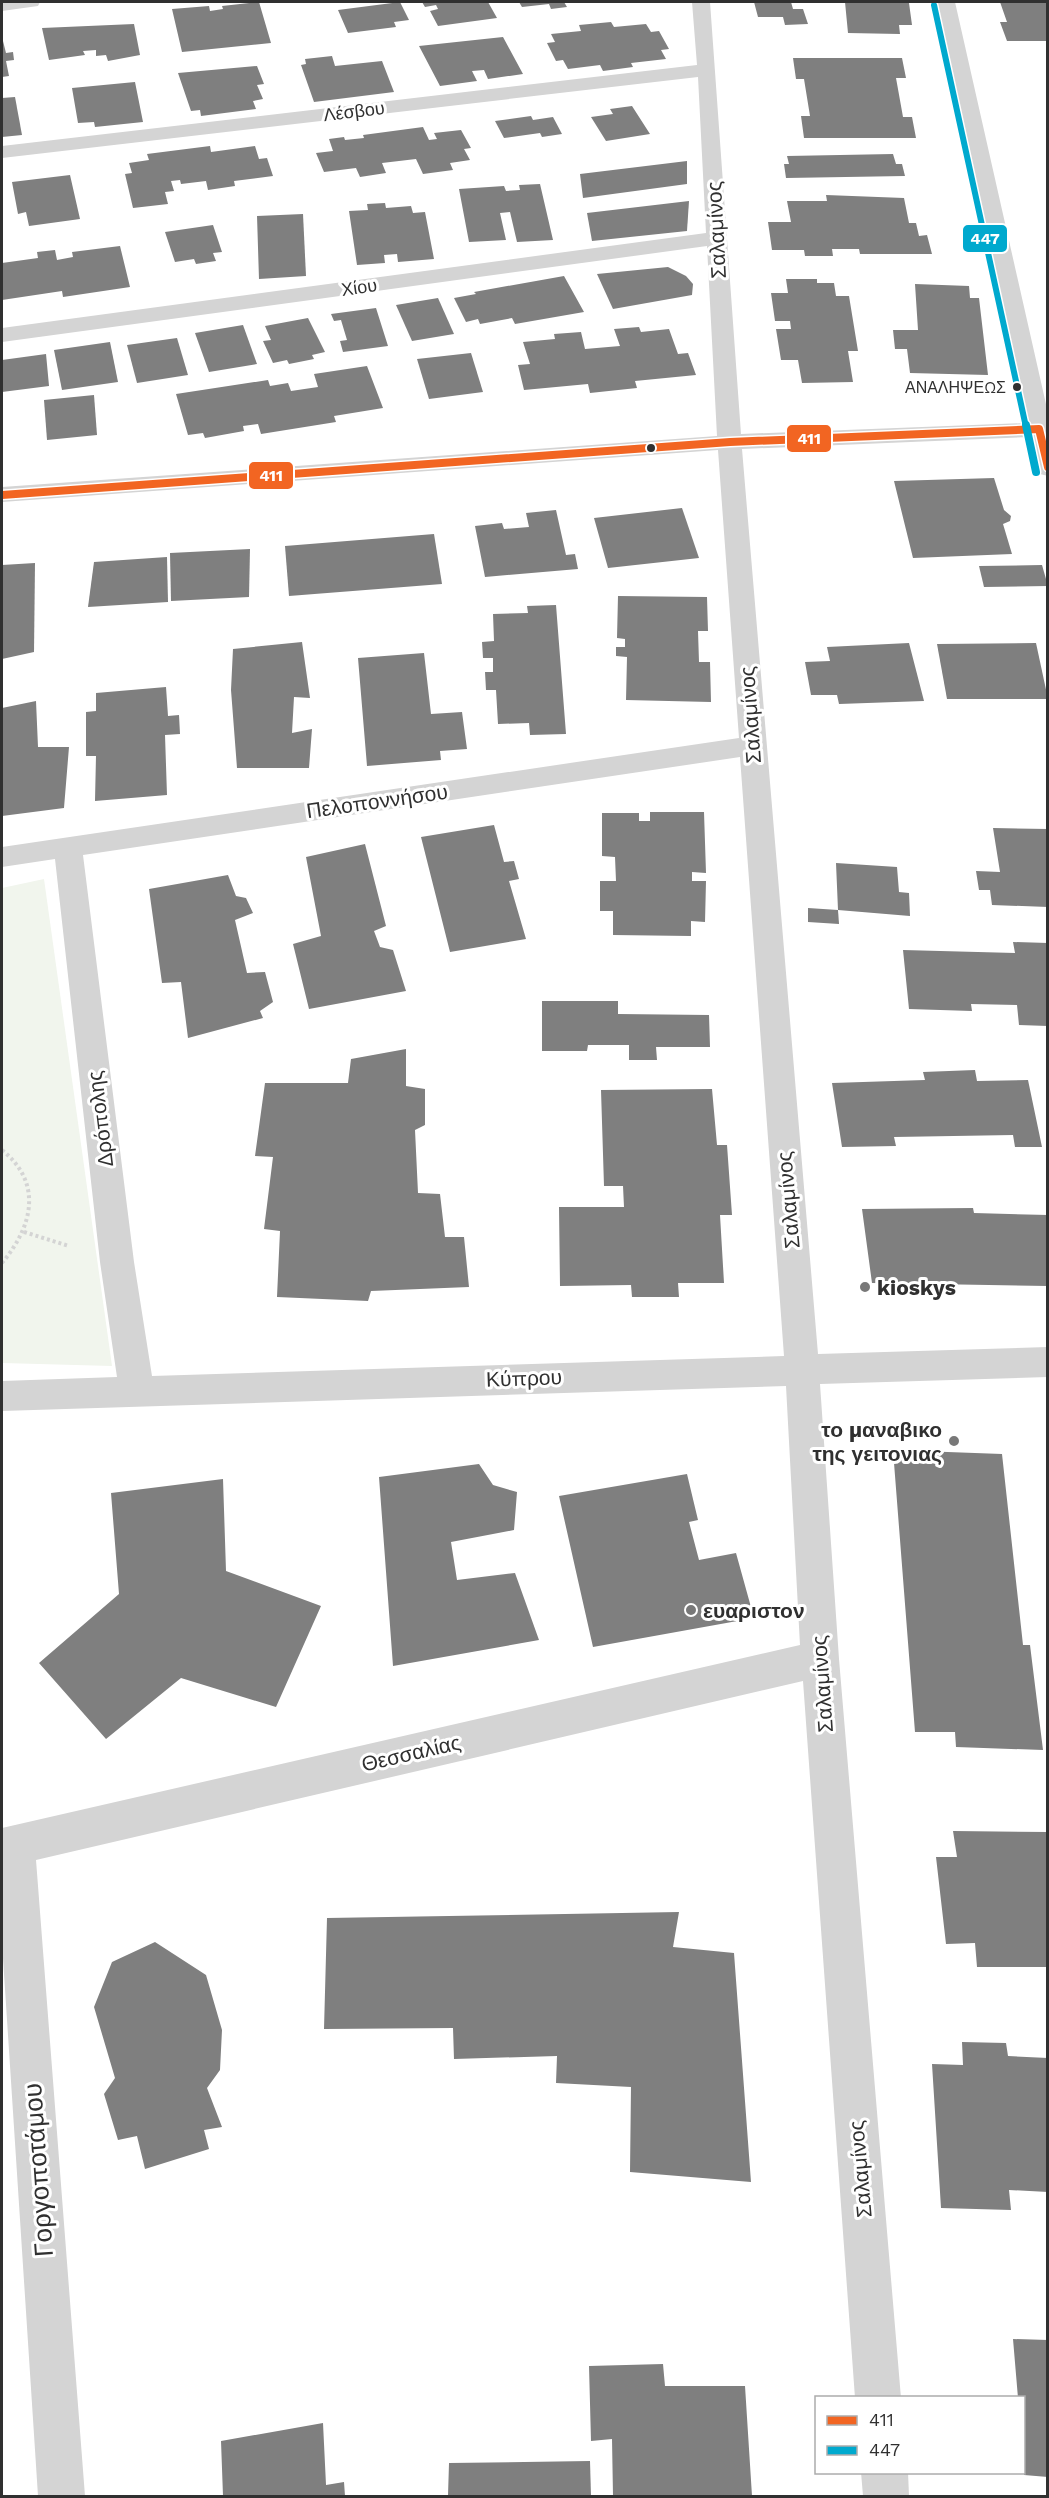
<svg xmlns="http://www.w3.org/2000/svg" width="1049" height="2498" viewBox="0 0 1049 2498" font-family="'Work Sans',sans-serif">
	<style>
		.green { fill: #f1f5ed }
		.building { fill: #7f7f7f }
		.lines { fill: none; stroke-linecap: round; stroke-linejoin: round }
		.path { stroke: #d4d4d4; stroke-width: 4; stroke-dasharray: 3 3; stroke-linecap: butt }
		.minor { fill: #d4d4d4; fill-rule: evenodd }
		.bus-1-casing { stroke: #fff; stroke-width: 11 }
		.bus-2-far1-casing { stroke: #fff; stroke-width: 9 }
		.bus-2-casing { stroke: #fff; stroke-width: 11 }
		.bus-1 { stroke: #f26522; stroke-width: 8 }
		.bus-2-far1 { stroke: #00a9ce; stroke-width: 6 }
		.bus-2 { stroke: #00a9ce; stroke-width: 8 }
		.bus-dot { fill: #303030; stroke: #fff; stroke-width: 2 }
		.poi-dot { fill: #787878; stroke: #fff; stroke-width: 2 }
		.labels { text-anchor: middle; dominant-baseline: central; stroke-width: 6; stroke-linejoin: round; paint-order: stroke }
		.far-bus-label { font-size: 16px; fill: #303030; stroke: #fff; text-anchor: end }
		.far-street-label { font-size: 18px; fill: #303030; stroke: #fff }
		.street-label { font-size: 21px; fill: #303030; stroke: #fff }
		.poi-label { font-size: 21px; font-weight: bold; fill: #303030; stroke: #fff; text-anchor: start }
		.near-street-label { font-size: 26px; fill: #303030; stroke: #fff }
		.line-badge { stroke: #fff; stroke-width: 2 }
		.badge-label { font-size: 16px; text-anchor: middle; font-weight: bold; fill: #fff }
	</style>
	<rect width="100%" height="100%" fill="#fff"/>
	<polygon class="green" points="44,879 112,1366 2,1363 2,888"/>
	<g class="building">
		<polygon points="259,2 271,43 182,52 172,9 209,6 210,11 223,9 222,6"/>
		<polygon points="400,2 409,20 394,22 396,27 348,33 338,10"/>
		<polygon points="422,2 488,2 497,18 438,26 430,11 438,9 436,5 425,7"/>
		<polygon points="519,2 564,2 567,7 551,9 549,4 522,7"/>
		<polygon points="754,2 791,2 793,9 803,9 808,24 785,25 783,17 758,17"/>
		<polygon points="845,2 909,3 912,25 899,25 900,34 848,33"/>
		<polygon points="1000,2 1048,2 1048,41 1007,41 1000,22 1007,22"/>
		<polygon points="611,22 614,27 646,24 651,32 659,31 669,49 661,50 666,59 631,63 633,67 603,71 600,65 568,69 563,60 556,61 547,43 555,42 551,34 581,31 579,25"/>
		<polygon points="134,24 140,55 108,61 106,55 96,56 96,50 83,51 85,55 49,60 42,28"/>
		<polygon points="2,37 6,53 13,52 14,60 6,61 9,76 2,77"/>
		<polygon points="503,37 523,74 488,79 484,70 472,71 477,81 440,86 419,46"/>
		<polygon points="332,56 335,66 382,61 394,92 314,102 301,65 306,64 305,59"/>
		<polygon points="793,58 902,58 906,78 896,78 903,117 912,117 916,138 804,138 801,116 810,116 804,79 796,79"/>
		<polygon points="257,66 264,84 257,85 263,99 253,101 256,109 201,116 200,110 191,111 178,73"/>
		<polygon points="135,82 143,122 95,127 94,122 78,123 72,88"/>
		<polygon points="15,97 22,135 2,137 2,98"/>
		<polygon points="632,106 650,134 606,141 591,117 613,114 610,109"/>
		<polygon points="531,116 533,120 553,117 562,134 542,137 540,133 504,138 495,121"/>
		<polygon points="423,127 429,140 437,139 434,133 461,130 471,148 464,149 470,160 450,163 453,170 423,174 416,159 382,163 386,173 360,177 356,168 324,172 316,153 333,151 329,139 344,137 345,140 364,138 363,135"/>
		<polygon points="210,146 211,152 255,146 259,159 267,158 273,176 234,181 235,186 208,190 206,181 181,184 180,180 171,181 174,191 165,192 168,204 133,208 125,174 132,173 129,163 149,160 147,154"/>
		<polygon points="893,154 896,164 902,164 905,176 786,178 784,164 789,164 787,156"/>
		<polygon points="687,161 687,184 583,198 580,174"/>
		<polygon points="70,175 80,219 29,226 26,212 18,214 12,182"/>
		<polygon points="540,184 553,240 517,242 510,212 500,213 506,240 469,242 459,189 504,186 506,191 520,190 519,185"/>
		<polygon points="826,195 904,198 909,223 916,223 919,236 927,235 932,254 860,254 859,249 832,249 833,256 805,256 804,250 772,250 768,222 791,222 787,201 827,201"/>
		<polygon points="689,201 687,231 592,241 587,213"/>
		<polygon points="385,203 386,208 411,206 413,213 425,212 434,259 398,262 397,254 384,255 385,263 357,265 349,211 368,210 367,204"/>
		<polygon points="303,214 306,276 259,279 257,216"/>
		<polygon points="213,225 222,252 213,253 216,261 196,264 194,259 175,262 165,232"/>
		<polygon points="120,246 130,287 63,297 62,291 2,300 2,263 38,258 37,252 55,250 57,260 73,257 72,252"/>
		<polygon points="668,267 686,276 693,284 692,295 613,309 597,274"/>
		<polygon points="564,276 584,312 515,324 512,318 480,324 478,319 466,322 454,298 476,294 474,292"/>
		<polygon points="786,279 817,279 817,283 834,283 836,296 849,296 858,351 848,351 853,382 802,383 798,360 781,360 776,329 791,329 790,321 775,321 771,293 788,293"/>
		<polygon points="915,284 969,286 970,298 979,298 988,375 910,373 907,349 895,349 893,330 918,330"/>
		<polygon points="438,298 454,334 412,341 396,305"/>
		<polygon points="376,308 388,346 343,352 340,341 347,340 341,320 334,321 331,314"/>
		<polygon points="308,318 325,352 312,355 314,359 289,364 287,360 273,363 263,341 271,340 265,326"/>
		<polygon points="243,325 257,364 209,372 195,333"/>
		<polygon points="639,327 641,332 669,329 678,354 688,353 696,375 635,381 637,388 590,393 588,384 524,390 518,365 530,364 523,342 555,339 554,334 581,332 585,349 620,346 614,329"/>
		<polygon points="177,338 188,375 137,383 127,345"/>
		<polygon points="110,342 118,382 62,390 54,350"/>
		<polygon points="471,353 483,392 429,399 417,359"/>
		<polygon points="46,354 49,386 2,392 2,360"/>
		<polygon points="367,366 383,408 334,416 336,422 261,434 258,424 243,426 244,431 205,438 203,433 188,435 176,394 268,380 270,386 288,383 291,391 318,387 314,374"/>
		<polygon points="94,395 97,435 47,440 44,400"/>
		<polygon points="994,478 1004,510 1011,516 1010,521 1003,524 1012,554 913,558 894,481"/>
		<polygon points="682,508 699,558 608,568 594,518"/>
		<polygon points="556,510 566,555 575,554 578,569 485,577 475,526 502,523 504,529 529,527 526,513"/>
		<polygon points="434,534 442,584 289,596 285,546"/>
		<polygon points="250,549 249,597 171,601 170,553"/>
		<polygon points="167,557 168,602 88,607 94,562"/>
		<polygon points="35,563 34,652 2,659 2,565"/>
		<polygon points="1042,565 1048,586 984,587 979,566"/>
		<polygon points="618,596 707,597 708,631 698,631 699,662 710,662 711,702 626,700 627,657 616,656 616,647 625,647 625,639 617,638"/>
		<polygon points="556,605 566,734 530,735 529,723 498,724 496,690 486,690 485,672 493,672 493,658 483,658 482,642 494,641 493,614 528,613 527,606"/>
		<polygon points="302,642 310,698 294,697 292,733 312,729 309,768 237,768 231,690 233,649"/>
		<polygon points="909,643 924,701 839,704 837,695 811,695 805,662 830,661 827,647"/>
		<polygon points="1036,643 1048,699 947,699 937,644"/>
		<polygon points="424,653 431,714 462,712 467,749 440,751 441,760 367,766 358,658"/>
		<polygon points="166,687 168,716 179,715 180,734 165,735 167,795 95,801 96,756 86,756 86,712 96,711 96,693"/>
		<polygon points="36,701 38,747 69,747 64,808 2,816 2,708"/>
		<polygon points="650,812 704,812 706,873 692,872 692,881 706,881 705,922 691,921 691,936 613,935 613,911 600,911 600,881 616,881 615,857 602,856 602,813 639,813 639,821 650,821"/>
		<polygon points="494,825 504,862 514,861 519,879 509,881 526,939 450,952 421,837"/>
		<polygon points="993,828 1048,829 1048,907 992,905 990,890 979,890 976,871 1000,872"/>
		<polygon points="365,844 386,926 374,931 380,947 393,950 406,991 309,1009 293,944 321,936 306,857"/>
		<polygon points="836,863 897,867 899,892 909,893 910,916 838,910"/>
		<polygon points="228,875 236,896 246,898 253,913 235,920 247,973 265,972 273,1002 260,1011 263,1018 188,1038 181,982 162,983 149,889"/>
		<polygon points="808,908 838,910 839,924 808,922"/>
		<polygon points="1013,942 1048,943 1048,1026 1019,1025 1017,1005 971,1004 972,1011 909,1009 903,950 1015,953"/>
		<polygon points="542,1001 618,1001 618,1014 709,1015 710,1047 656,1047 657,1060 629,1060 629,1045 588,1045 587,1051 542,1051"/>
		<polygon points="406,1049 406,1086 425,1089 425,1125 415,1130 418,1193 440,1194 445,1237 464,1237 469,1287 371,1291 368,1301 277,1297 280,1231 264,1229 273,1157 255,1156 265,1083 348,1083 351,1059"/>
		<polygon points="975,1070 977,1081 1028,1080 1042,1147 1015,1147 1013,1135 894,1137 896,1146 842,1147 832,1083 925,1080 923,1072"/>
		<polygon points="712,1089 717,1145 727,1145 732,1215 720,1215 724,1283 678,1283 679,1297 632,1297 631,1285 560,1286 559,1207 624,1207 623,1186 604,1186 601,1090"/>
		<polygon points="973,1208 974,1213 1048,1215 1048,1286 872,1283 862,1209"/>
		<polygon points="893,1450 1002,1454 1023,1645 1030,1645 1043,1750 956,1747 955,1732 915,1732"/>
		<polygon points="479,1464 493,1485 517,1492 514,1530 451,1542 457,1580 515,1573 539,1640 393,1666 379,1477"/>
		<polygon points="687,1474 698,1520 689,1522 699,1560 736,1553 754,1618 593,1647 559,1496"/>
		<polygon points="223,1479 226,1571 321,1606 276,1707 181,1678 106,1739 39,1663 119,1594 111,1493"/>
		<polygon points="953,1831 1048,1832 1048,1967 977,1967 975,1943 946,1944 936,1857 957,1857"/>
		<polygon points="679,1912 673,1947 734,1953 751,2182 630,2172 631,2087 556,2083 557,2056 454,2059 453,2028 324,2029 327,1918"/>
		<polygon points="155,1942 206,1975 222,2030 220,2070 207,2088 222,2127 204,2130 209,2149 145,2169 137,2136 118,2140 104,2094 115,2078 94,2007 112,1962"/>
		<polygon points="962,2042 1006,2043 1008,2056 1048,2058 1048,2192 1009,2190 1011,2210 941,2208 932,2064 963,2065"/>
		<polygon points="1013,2339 1048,2340 1048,2477 1024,2475 1024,2398 1018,2398"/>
		<polygon points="663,2364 665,2386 745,2386 752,2496 613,2496 612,2439 591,2441 589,2366"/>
		<polygon points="323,2423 326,2485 344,2482 345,2496 223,2496 221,2441"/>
		<polygon points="590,2461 591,2496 448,2496 449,2463"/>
	</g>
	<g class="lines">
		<g class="path">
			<path d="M2 1150C43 1183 33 1226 2 1263"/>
			<polyline points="24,1232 69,1246"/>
		</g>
		<g class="minor">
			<polygon points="2,2 40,2 38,6 2,11"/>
			<path d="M692 2H710L741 434 1026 423 937 2H955L1048 413V476L1040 474 1036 469 1029 437 742 449 818 1354 1048 1347V1377L820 1384 839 1659 901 2398H855L803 1681 36 1860 85 2496H38L2 1943V1828L800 1645 786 1386 2 1411V1381L117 1377 100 1262 55 859 2 867V847L739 738 718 450 2 502V487L717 436 707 246 2 342V328L706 233 698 77 2 158V146L697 65ZM740 757 784 1356 152 1376 134 1262 83 855Z"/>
			<polygon points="861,2472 908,2472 909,2496 863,2496"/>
		</g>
		<defs>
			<polyline id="bus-1" points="2,495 730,442 1039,429 1048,467"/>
			<polyline id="bus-2-far1" points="934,5 1026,427"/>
			<polyline id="bus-2" points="1026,425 1036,472"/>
		</defs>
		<use href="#bus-1" class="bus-1-casing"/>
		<use href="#bus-2-far1" class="bus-2-far1-casing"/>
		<use href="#bus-2" class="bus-2-casing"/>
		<use href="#bus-1" class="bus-1"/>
		<use href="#bus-2-far1" class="bus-2-far1"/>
		<use href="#bus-2" class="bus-2"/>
	</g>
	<g class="bus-dot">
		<circle cx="1017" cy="387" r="5"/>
		<circle cx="651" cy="448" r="5"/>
	</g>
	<g class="poi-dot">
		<circle cx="865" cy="1287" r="6"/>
		<circle cx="954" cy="1441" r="6"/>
		<circle cx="691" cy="1610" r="6"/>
	</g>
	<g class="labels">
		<g class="far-bus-label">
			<text x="1006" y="387">ΑΝΑΛΗΨΕΩΣ</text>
		</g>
		<g class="far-street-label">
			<text transform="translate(354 111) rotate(-7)">Λέσβου</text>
			<text transform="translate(359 287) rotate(-8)">Χίου</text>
		</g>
		<g class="street-label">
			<text transform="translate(716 230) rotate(-93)">Σαλαμίνος</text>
			<text transform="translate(750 715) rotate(-94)">Σαλαμίνος</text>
			<text transform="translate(377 801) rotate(-8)">Πελοποννήσου</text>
			<text transform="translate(100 1119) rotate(-97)">Δρόπολης</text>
			<text transform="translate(788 1200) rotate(-95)">Σαλαμίνος</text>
			<text transform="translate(524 1378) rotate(-2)">Κύπρου</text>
			<text transform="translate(822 1684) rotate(-94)">Σαλαμίνος</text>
			<text transform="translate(411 1753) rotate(-13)">Θεσσαλίας</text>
			<text transform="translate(860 2169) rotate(-95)">Σαλαμίνος</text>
		</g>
		<g class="poi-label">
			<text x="877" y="1287">kioskys</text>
			<text x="942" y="1429" text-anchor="end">το μαναβικο<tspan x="942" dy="24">της γειτονιας</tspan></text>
			<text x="703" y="1610">ευαριστον</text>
		</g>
		<g class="near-street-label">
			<text transform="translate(38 2170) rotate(-94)">Γοργοποτάμου</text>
		</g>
	</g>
	<g class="line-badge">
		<rect x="962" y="224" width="46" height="29" rx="6" fill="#00a9ce"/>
		<rect x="786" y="424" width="46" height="29" rx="6" fill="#f26522"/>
		<rect x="248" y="461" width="46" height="29" rx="6" fill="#f26522"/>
	</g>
	<g class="badge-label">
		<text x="985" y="244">447</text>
		<text x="809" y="444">411</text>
		<text x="271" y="481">411</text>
	</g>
	<rect width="1049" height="2498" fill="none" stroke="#303030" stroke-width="6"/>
	<rect x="815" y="2396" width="210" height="78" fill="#ffffff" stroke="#acacac" stroke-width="1.5"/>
	<rect x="827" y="2416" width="30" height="9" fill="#f26522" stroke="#acacac" stroke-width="1.5"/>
	<text x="869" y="2426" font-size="18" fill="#303030">411</text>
	<rect x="827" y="2446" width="30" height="9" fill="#00a9ce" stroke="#acacac" stroke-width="1.5"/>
	<text x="869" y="2456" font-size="18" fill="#303030">447</text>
</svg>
